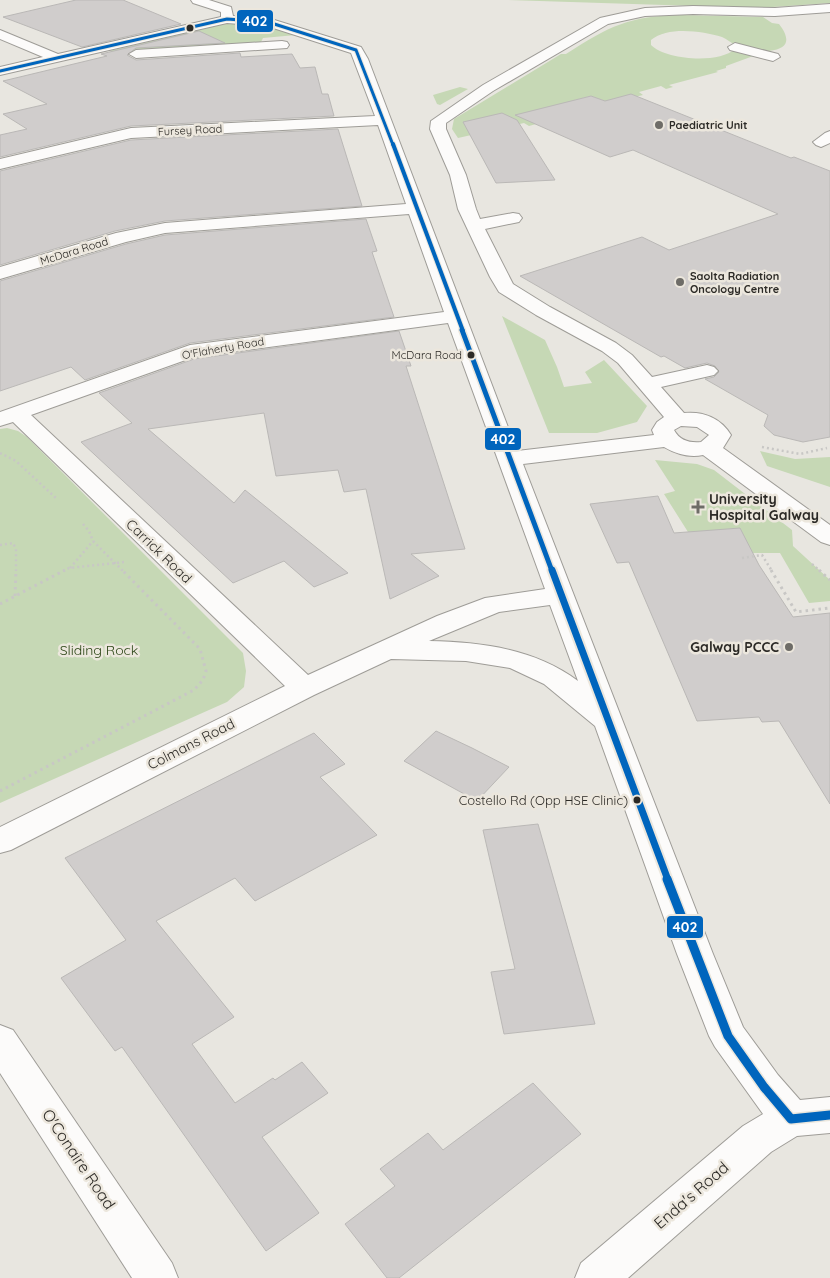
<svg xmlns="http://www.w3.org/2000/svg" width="830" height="1278" viewBox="0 0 830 1278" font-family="Quicksand,sans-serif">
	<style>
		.green { fill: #c6d8b5 }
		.building { fill: #d0cdcc; stroke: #bab8b6 }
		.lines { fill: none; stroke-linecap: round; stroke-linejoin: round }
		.minor-casing { stroke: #9e9c97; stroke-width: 2 }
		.path-far1 { stroke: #c8c7c5; stroke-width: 2.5; stroke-dasharray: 2 3; stroke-linecap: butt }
		.path { stroke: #c8c7c5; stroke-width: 3; stroke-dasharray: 2.5 4; stroke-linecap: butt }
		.minor { fill: #fcfbfa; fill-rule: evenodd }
		.bus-1-far4-casing { stroke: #ece7dd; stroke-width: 5 }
		.bus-1-far3-casing { stroke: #ece7dd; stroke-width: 6 }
		.bus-1-far2-casing { stroke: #ece7dd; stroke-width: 8 }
		.bus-1-far1-casing { stroke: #ece7dd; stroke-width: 11 }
		.bus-1-casing { stroke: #ece7dd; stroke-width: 12 }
		.bus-1-far4 { stroke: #0065bd; stroke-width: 3 }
		.bus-1-far3 { stroke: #0065bd; stroke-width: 4 }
		.bus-1-far2 { stroke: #0065bd; stroke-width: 5 }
		.bus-1-far1 { stroke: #0065bd; stroke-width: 7 }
		.bus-1 { stroke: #0065bd; stroke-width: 9 }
		.bus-dot { fill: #2c2a26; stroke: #ece7dd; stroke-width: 2 }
		.poi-dot { fill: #6e6c67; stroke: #ece7dd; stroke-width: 2 }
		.labels { text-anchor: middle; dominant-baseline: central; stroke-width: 5; stroke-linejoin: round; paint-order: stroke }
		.far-poi-label { font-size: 11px; font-weight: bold; fill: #2c2a26; stroke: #ece7dd; text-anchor: start }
		.far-street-label { font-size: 11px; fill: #2c2a26; stroke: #ece7dd }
		.far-bus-label { font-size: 11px; fill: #2c2a26; stroke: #ece7dd; text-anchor: end }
		.bus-label { font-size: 13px; fill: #2c2a26; stroke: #ece7dd; text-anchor: end }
		.poi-label { font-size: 14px; font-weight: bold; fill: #2c2a26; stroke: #ece7dd; text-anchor: start }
		.street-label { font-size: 14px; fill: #2c2a26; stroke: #ece7dd }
		.park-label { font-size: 14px; fill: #2c4616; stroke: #ece7dd }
		.near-street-label { font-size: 16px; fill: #2c2a26; stroke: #ece7dd }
		.line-badge { stroke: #ece7dd; stroke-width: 2 }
		.badge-label { font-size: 14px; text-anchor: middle; font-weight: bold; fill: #fff }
	</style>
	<rect width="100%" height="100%" fill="#e8e6e0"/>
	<g class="green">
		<polygon points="508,0 830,0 830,3 758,8"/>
		<path d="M682 15 763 17 772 23 779 24C790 38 790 49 769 51 763 51 740 47 735 45 730 42 727 39 722 37 702 31 668 26 651 40V45C666 60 719 64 735 49L756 55 726 66V68L716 71 718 72 669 85 673 87 666 89 661 86 639 92 643 95 610 103 591 96 575 100 594 108 529 126 524 123 458 138 452 129 454 119 561 54H566C610 26 628 16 682 15Z"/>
		<polygon points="229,23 261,24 296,35 263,38 261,42 255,43 115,53 109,51"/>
		<polygon points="460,87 468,89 440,105 437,104 433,95"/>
		<polygon points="502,316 545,340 557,367 564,387 592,383 585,372 604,360 647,406 637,422 597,433 549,433"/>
		<polygon points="7,428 18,431 27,437 243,653 246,671 244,687 227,702 0,803 0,429"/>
		<polygon points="760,451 795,459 830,457 830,487 767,466"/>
		<polygon points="655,460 697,464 714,470 792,530 793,546 830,580 830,601 809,603 780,553 753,553 688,532 664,494 675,491"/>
	</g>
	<g class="building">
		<polygon points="76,0 123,0 181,24 82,47 3,17"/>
		<polygon points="199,31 225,43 136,48 127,55 136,60 240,53 241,57 292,54 300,68 315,67 322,94 328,94 334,116 131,126 0,157 0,135 27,129 3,114 47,104 3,81 107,56 101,54"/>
		<polygon points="631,94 791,158 794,157 830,171 830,437 803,442 774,435 764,426 768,415 705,379 714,377 719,372 715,366 707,363 685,368 664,356 661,357 520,276 642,237 669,250 778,214 633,150 610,157 515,115 591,96 605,101"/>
		<polygon points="502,113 517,120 555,180 496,183 463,122"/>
		<polygon points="338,129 362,206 165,221 115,231 0,265 0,171 131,140"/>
		<polygon points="366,219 377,251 372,252 394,317 190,343 85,380 71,367 0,391 0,281 126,244 165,235"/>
		<polygon points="399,331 411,366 406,366 465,549 411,554 439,576 390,599 366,489 344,492 338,470 276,476 264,413 148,429 234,503 245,490 348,573 314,587 284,561 233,583 81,442 132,423 99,393 194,359"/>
		<polygon points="658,496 674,533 740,528 759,565 793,617 830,613 830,804 779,721 762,722 759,717 697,721 629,562 617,563 590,504"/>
		<polygon points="436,731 472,748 509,767 477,801 404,761"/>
		<polygon points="314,733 345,764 320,777 377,835 255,901 235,878 156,921 234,1017 192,1044 235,1103 273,1078 275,1080 302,1062 328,1093 262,1137 319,1213 266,1251 122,1047 115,1051 61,978 126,940 65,858"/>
		<polygon points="538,824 595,1024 504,1034 491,972 515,969 483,830"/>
		<polygon points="533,1083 581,1134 399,1278 387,1278 345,1224 395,1186 380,1169 428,1133 443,1150"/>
	</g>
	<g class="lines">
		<defs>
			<g id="minor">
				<path d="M191 0H209L231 7 233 16 268 18 361 47 368 59 517 451 654 435 652 430 657 422 664 417 618 363 602 351 536 315 499 292 490 277 458 209 450 175 430 129 431 121 483 85 600 18 645 8 693 6 775 8 830 4V12L775 16 693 14 645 16 608 24 493 91 446 123V129L466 175 476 209 480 219 513 213 519 214 522 218 519 222 485 229 513 284 550 307 616 343 632 355 652 377 707 365 714 367 718 371 714 375 661 387 684 413C703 411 721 418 731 435L723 448 830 525V545L821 542 703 455C690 458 676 454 664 447L523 464 713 954 743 1027 778 1075 800 1100 830 1097V1133L797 1136 771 1152 628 1278H575L581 1263 743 1126 763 1114 715 1047 709 1036 677 954 595 726 544 684 510 668 466 661 391 659 314 695 11 850 0 853V827L285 686 13 422 0 426V412L190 345 444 312 409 214 165 233 126 242 0 279V267L116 233 165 223 406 204 378 125 131 138 0 169V159L131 128 375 116 351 53 267 26 227 23 0 75V67L43 57 0 39V30L58 54 221 17V12L193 3ZM448 323 545 589 485 598 437 616 308 675 31 415 194 357ZM681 426 697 427 709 435 701 442C690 443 680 441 674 430ZM550 605 578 681C535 649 482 642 429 641L499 612Z"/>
				<polygon points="282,41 287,42 289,45 287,48 136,58 129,54 136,50"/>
				<polygon points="735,43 778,54 780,57 773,61 730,50 728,47"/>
				<polygon points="830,131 830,143 821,147 816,145 813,142 825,133"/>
				<polygon points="0,1025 13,1030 172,1263 178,1278 132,1278 0,1073"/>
			</g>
		</defs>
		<use href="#minor" class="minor-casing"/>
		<g class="path-far1">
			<polyline points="762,447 800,454 827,448"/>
			<polyline points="0,453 16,461 57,499"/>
			<polyline points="83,524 89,531 93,541 123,571"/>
			<polyline points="0,545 13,543 16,549 16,571"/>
			<polyline points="742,558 762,555 772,571"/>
			<polyline points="812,564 820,571"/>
			<polyline points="70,568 93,541"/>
			<polyline points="63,571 69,568 125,562"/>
		</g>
		<g class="path">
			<polyline points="771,570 796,612 830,608"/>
			<polyline points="819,570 830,580"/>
			<polyline points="15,596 16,570"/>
			<polyline points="0,604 65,570"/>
			<polyline points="0,791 194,690 203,680 206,671 200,649 122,570"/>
		</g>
		<use href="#minor" class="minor"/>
		<defs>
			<polyline id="bus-1-far4" points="0,71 227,19 268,22 356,50 393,145"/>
			<polyline id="bus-1-far3" points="393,144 463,331"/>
			<polyline id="bus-1-far2" points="462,330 552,571"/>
			<polyline id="bus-1-far1" points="552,570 668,880"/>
			<polyline id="bus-1" points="667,879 728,1036 764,1087 791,1119 830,1115"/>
		</defs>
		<use href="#bus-1-far4" class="bus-1-far4-casing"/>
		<use href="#bus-1-far3" class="bus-1-far3-casing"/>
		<use href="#bus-1-far2" class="bus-1-far2-casing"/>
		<use href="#bus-1-far1" class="bus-1-far1-casing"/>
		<use href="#bus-1" class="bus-1-casing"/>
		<use href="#bus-1-far4" class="bus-1-far4"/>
		<use href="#bus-1-far3" class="bus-1-far3"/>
		<use href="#bus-1-far2" class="bus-1-far2"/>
		<use href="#bus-1-far1" class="bus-1-far1"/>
		<use href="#bus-1" class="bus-1"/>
	</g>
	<g class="bus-dot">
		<circle cx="190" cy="28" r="4.5"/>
		<circle cx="471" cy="355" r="4.5"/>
		<circle cx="637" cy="800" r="4.5"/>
	</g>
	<g class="poi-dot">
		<circle cx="659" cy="125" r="5"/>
		<circle cx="680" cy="282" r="5"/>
		<path d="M695.5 499.5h5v5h5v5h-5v5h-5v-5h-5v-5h5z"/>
		<circle cx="789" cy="647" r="5"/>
	</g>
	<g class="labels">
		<g class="far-poi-label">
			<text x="669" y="125">Paediatric Unit</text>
			<text x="690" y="276">Saolta Radiation<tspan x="690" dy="13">Oncology Centre</tspan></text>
		</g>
		<g class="far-street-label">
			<text transform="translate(190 130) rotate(-3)">Fursey Road</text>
			<text transform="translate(74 251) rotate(-17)">McDara Road</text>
			<text transform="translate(223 348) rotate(-10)">O'Flaherty Road</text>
		</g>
		<g class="far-bus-label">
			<text x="462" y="355">McDara Road</text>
		</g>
		<g class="bus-label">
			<text x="628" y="800">Costello Rd (Opp HSE Clinic)</text>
		</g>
		<g class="poi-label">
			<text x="709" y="499">University<tspan x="709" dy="16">Hospital Galway</tspan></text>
			<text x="779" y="647" text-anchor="end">Galway PCCC</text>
		</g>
		<g class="street-label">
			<text transform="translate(159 551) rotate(44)">Carrick Road</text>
			<text transform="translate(191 744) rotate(-27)">Colmans Road</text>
		</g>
		<g class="park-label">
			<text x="99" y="650">Sliding Rock</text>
		</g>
		<g class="near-street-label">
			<text transform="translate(79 1159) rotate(56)">O'Conaire Road</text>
			<text transform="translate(691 1195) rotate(-41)">Enda's Road</text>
		</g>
	</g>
	<g class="line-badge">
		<rect x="236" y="9" width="38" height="24" rx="5" fill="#0065bd"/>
		<rect x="484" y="427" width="38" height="24" rx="5" fill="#0065bd"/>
		<rect x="666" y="915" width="38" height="24" rx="5" fill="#0065bd"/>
	</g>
	<g class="badge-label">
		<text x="255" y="26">402</text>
		<text x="503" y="444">402</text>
		<text x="685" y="932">402</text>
	</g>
</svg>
